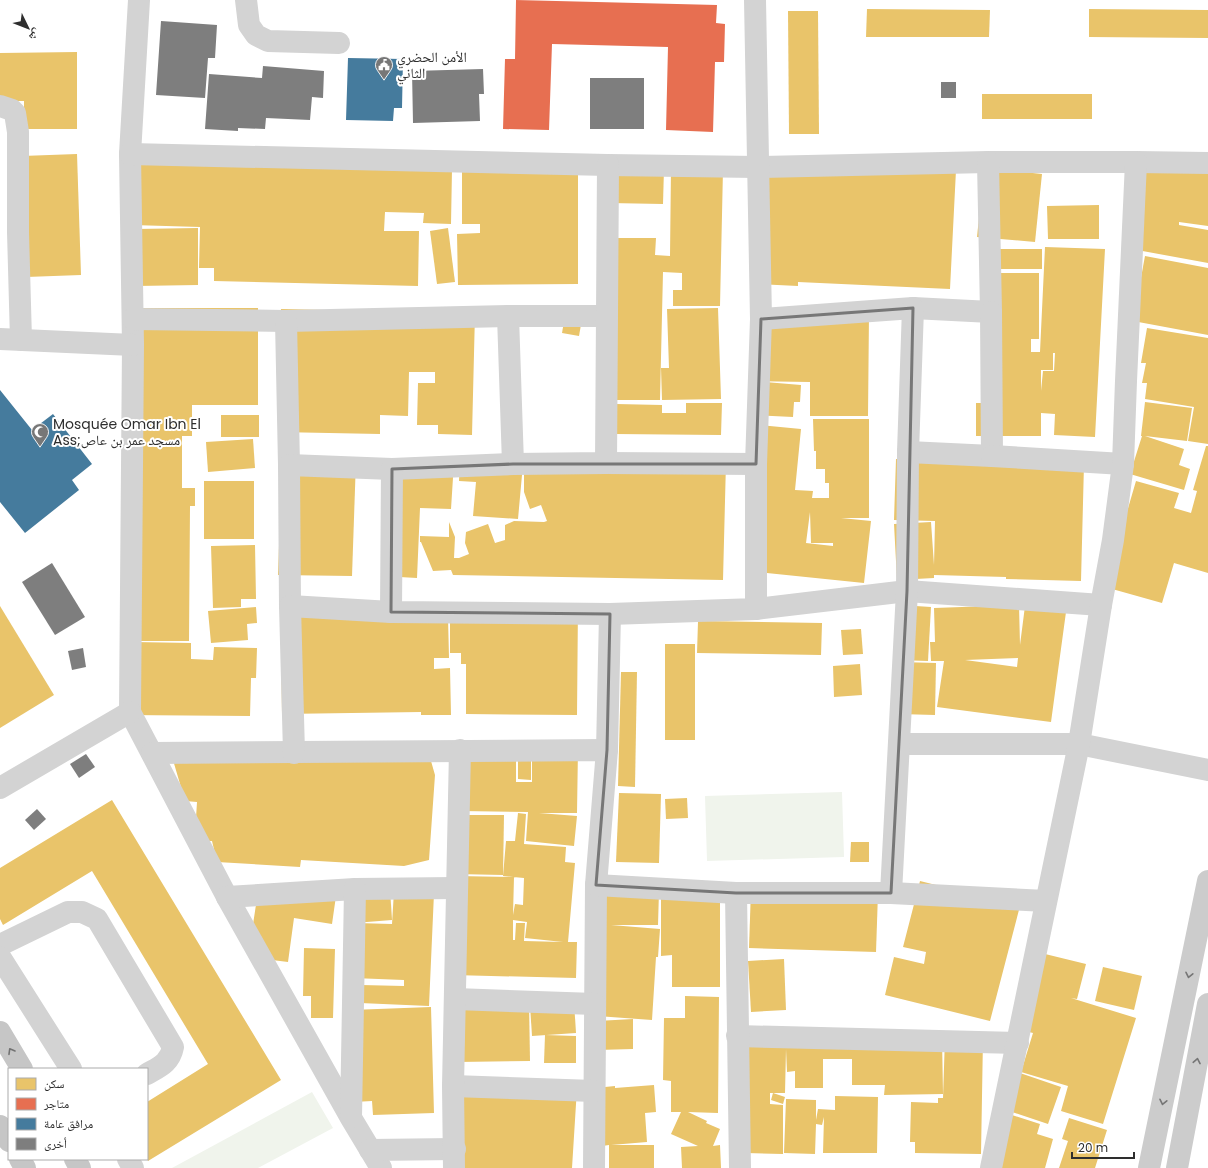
<svg xmlns="http://www.w3.org/2000/svg" width="1208" height="1168" viewBox="0 0 1208 1168" font-family="Poppins,'Noto Naskh Arabic',sans-serif">
	<style>
		.pitch { fill: #f0f4ec }
		.homes { fill: #e9c46a; fill-rule: evenodd }
		.shops { fill: #e76f51 }
		.public { fill: #457b9d }
		.building { fill: #7e7e7e }
		.lines { fill: none; stroke-linecap: round; stroke-linejoin: round }
		.street { stroke: #d3d3d3; stroke-width: 22 }
		.secondary { stroke: #ccc; stroke-width: 22 }
		.primary { stroke: #c6c6c6; stroke-width: 22 }
		.oneway { stroke: #757575 }
		.oneway2 { stroke: #727272 }
		.marked { fill: none; stroke: #777; stroke-width: 3; stroke-linejoin: round }
		.labels { text-anchor: middle; dominant-baseline: central; stroke-width: 4; stroke-linejoin: round; paint-order: stroke }
		.poi-label { font-size: 14px; fill: #2e2e2e; stroke: #fff; text-anchor: start }
	</style>
	<rect width="100%" height="100%" fill="#fff"/>
	<g class="pitch">
		<polygon points="842,792 844,857 707,861 705,796"/>
		<polygon points="312,1092 333,1128 258,1168 172,1168"/>
	</g>
	<g class="homes">
		<polygon points="867,9 990,10 989,37 866,37"/>
		<polygon points="1089,9 1208,10 1208,38 1089,37"/>
		<polygon points="788,11 818,11 819,134 789,134"/>
		<polygon points="77,52 77,129 24,129 24,101 0,101 0,53"/>
		<rect x="982" y="94" width="110" height="25"/>
		<polygon points="77,154 81,275 26,277 22,156"/>
		<polygon points="1147,154 1208,164 1208,226 1179,222 1179,225 1208,230 1208,263 1137,250"/>
		<polygon points="134,164 452,169 451,224 423,223 424,213 385,212 384,231 419,231 418,286 214,281 214,268 199,268 200,227 132,225"/>
		<polygon points="759,165 956,170 950,289 798,282 798,286 754,284"/>
		<polygon points="578,168 578,284 458,285 457,234 480,233 480,224 462,224 462,169"/>
		<polygon points="610,168 664,168 663,204 609,203"/>
		<polygon points="671,168 723,169 720,306 673,306 673,290 682,290 682,273 663,272 660,400 602,400 604,238 656,238 655,255 670,256"/>
		<polygon points="984,168 1042,174 1035,242 977,237"/>
		<polygon points="1099,205 1099,239 1048,239 1047,206"/>
		<polygon points="198,228 198,285 136,286 136,229"/>
		<polygon points="448,228 455,282 437,284 430,231"/>
		<path d="M1045 247 1105 249 1095 437 1054 435 1055 414 1041 413V436H976V403H981V273H1039V339H1031V352H1040ZM1053 353H1055L1054 371H1043L1041 391V370H1053Z"/>
		<rect x="984" y="249" width="58" height="20"/>
		<polygon points="1145,256 1208,268 1208,335 1133,321"/>
		<polygon points="132,308 258,308 258,405 192,405 192,436 182,436 182,488 195,488 195,506 190,506 189,641 128,641"/>
		<polygon points="718,308 721,399 662,400 661,368 669,368 667,309"/>
		<polygon points="281,309 475,313 472,435 438,434 438,425 417,425 418,383 435,383 435,372 409,372 408,416 380,415 380,434 278,432"/>
		<polygon points="751,312 869,313 868,416 810,416 810,382 754,381 801,385 800,402 794,402 793,417 754,415"/>
		<polygon points="565,316 582,319 579,336 562,333"/>
		<polygon points="1147,328 1208,338 1208,444 1188,441 1194,407 1145,399 1147,383 1142,383 1146,363 1141,363"/>
		<polygon points="1145,402 1192,408 1187,441 1145,436 1184,449 1179,465 1190,469 1184,490 1130,474 1142,436 1141,436"/>
		<polygon points="686,403 722,403 721,435 615,434 616,404 662,405 662,413 686,413"/>
		<rect x="221" y="415" width="38" height="22"/>
		<path d="M813 419H869V518H841L871 521 864 583 748 571 758 425 801 429 795 490 813 491 812 498H829V483H825V469H816V451H814ZM810 512 811 543H833V546L806 543Z"/>
		<polygon points="253,439 255,468 208,472 206,442"/>
		<polygon points="1206,446 1208,446 1208,573 1174,563 1162,603 1105,587 1136,481 1179,493 1174,508 1191,513 1197,491 1193,490"/>
		<polygon points="282,457 356,460 352,576 278,575"/>
		<polygon points="387,459 454,462 451,509 420,508 417,578 382,576"/>
		<polygon points="460,459 523,464 518,519 473,516 476,482 459,481"/>
		<polygon points="896,459 1084,464 1081,581 1006,579 1006,577 934,575 934,578 897,580 894,524 931,522 934,565 935,521 894,520"/>
		<polygon points="726,462 723,580 453,575 451,570 433,571 421,542 420,542 420,536 449,537 449,522 455,537 454,558 459,558 469,554 465,543 466,532 488,524 495,543 505,540 505,525 514,521 544,522 547,521 541,505 530,509 524,492 524,468"/>
		<rect x="204" y="481" width="50" height="58"/>
		<polygon points="255,545 256,599 241,599 241,607 213,608 211,546"/>
		<polygon points="293,603 448,617 449,658 434,658 434,669 450,668 451,715 421,715 421,712 282,714 281,640"/>
		<polygon points="578,603 577,715 466,714 466,664 461,664 461,653 450,653 450,620"/>
		<polygon points="900,605 931,607 928,661 897,660"/>
		<path d="M1019 605 1020 645 1025 606 1066 612 1051 722 937 707 944 661H931L930 642H935L934 608ZM1018 658 1017 667 965 660Z"/>
		<polygon points="0,606 54,695 0,728"/>
		<polygon points="256,607 257,623 247,624 248,640 211,643 208,611"/>
		<polygon points="698,621 822,623 821,655 697,653"/>
		<polygon points="861,629 863,654 843,655 841,630"/>
		<polygon points="134,642 191,643 191,659 213,660 214,647 257,648 256,678 251,678 250,716 124,715"/>
		<rect x="665" y="644" width="30" height="96"/>
		<polygon points="900,662 936,663 935,715 899,714"/>
		<polygon points="860,664 862,695 834,697 833,666"/>
		<polygon points="621,672 637,672 635,787 618,786"/>
		<polygon points="518,748 531,748 531,780 518,779"/>
		<polygon points="532,748 578,748 577,813 539,813 577,816 574,846 526,841 528,812 461,811 462,750 516,750 516,782 532,782"/>
		<polygon points="173,760 431,761 435,775 429,860 404,866 301,860 300,867 217,862 212,841 202,841 196,818 197,802 185,801"/>
		<polygon points="619,793 661,794 659,863 616,862"/>
		<polygon points="687,798 688,818 666,819 665,799"/>
		<polygon points="112,800 281,1080 148,1161 147,1158 147,1102 208,1064 92,871 3,925 0,919 0,868"/>
		<path d="M518 813 526 814 524 844 566 847 565 862 575 863 568 942H577L576 978 453 975 456 876 514 877 513 915 515 904 523 905 524 878 503 876 506 841H515ZM513 920 527 922 525 938 563 942 524 941 525 923H516L515 940H513Z"/>
		<polygon points="457,815 504,815 503,875 456,874"/>
		<polygon points="851,842 869,842 869,862 850,862"/>
		<polygon points="920,881 1020,906 990,1021 885,995 894,957 924,964 926,952 903,947"/>
		<polygon points="259,885 336,896 332,924 294,918 288,962 248,957"/>
		<polygon points="390,889 392,920 354,923 351,892"/>
		<polygon points="751,889 878,893 876,952 749,948"/>
		<polygon points="394,891 434,893 429,1006 360,1003 361,985 404,986 404,980 353,978 356,923 392,924"/>
		<polygon points="600,891 659,891 658,925 611,925 660,929 658,957 656,957 652,1020 597,1016"/>
		<polygon points="661,892 720,892 720,987 672,987 672,955 661,956"/>
		<polygon points="304,948 335,949 333,1018 311,1018 311,996 303,996"/>
		<polygon points="1041,953 1086,964 1077,999 1071,998 1136,1018 1103,1124 1061,1111 1068,1086 1021,1072 1033,1033 1021,1030"/>
		<polygon points="784,959 786,1010 751,1012 748,961"/>
		<polygon points="1103,967 1142,976 1134,1010 1095,1001"/>
		<polygon points="685,996 719,997 718,1113 688,1112 707,1121 706,1123 720,1129 713,1146 720,1145 721,1168 682,1168 681,1147 698,1146 671,1134 681,1112 671,1112 671,1081 663,1080 664,1018 685,1018"/>
		<polygon points="529,1001 530,1061 457,1062 456,1002"/>
		<polygon points="574,1002 576,1033 532,1036 530,1005"/>
		<polygon points="431,1007 434,1113 373,1115 372,1101 354,1102 351,1010"/>
		<polygon points="633,1019 633,1049 597,1050 597,1021"/>
		<polygon points="748,1033 942,1038 943,1094 884,1095 885,1085 852,1085 852,1059 823,1059 823,1088 795,1088 795,1071 787,1072 786,1049 785,1093 770,1093 770,1104 783,1105 783,1154 746,1153"/>
		<polygon points="545,1035 576,1036 576,1063 544,1063"/>
		<polygon points="945,1037 983,1038 981,1154 915,1153 915,1142 910,1142 911,1102 938,1103 938,1098 943,1098"/>
		<polygon points="1020,1073 1061,1087 1048,1124 1006,1110"/>
		<polygon points="654,1085 656,1112 645,1113 647,1142 611,1145 654,1145 654,1168 609,1168 609,1145 602,1146 595,1088 615,1086 615,1088"/>
		<polygon points="577,1088 572,1168 456,1168 460,1095"/>
		<polygon points="773,1093 785,1097 783,1104 771,1100"/>
		<polygon points="835,1096 878,1097 877,1153 823,1153 824,1117 822,1125 816,1124 815,1154 784,1153 786,1099 816,1100 816,1120 818,1109 835,1110"/>
		<polygon points="1012,1115 1040,1124 1037,1134 1053,1139 1045,1168 997,1168"/>
		<polygon points="1069,1118 1107,1130 1095,1168 1059,1168 1068,1141 1062,1139"/>
	</g>
	<polygon class="shops" points="516,0 717,5 716,23 725,24 724,62 715,62 713,132 666,130 668,47 552,44 549,130 503,129 505,59 515,59"/>
	<g class="public">
		<polygon points="348,58 403,59 402,108 394,108 393,121 346,120"/>
		<polygon points="0,390 32,430 53,414 92,464 72,480 79,490 25,533 0,502"/>
	</g>
	<g class="building">
		<polygon points="161,21 217,25 215,58 208,58 205,98 156,95"/>
		<polygon points="263,66 324,71 323,98 312,97 310,120 266,118 265,129 238,128 238,131 205,129 209,74 262,78"/>
		<polygon points="483,69 484,94 479,94 480,121 413,123 412,71"/>
		<rect x="590" y="78" width="54" height="51"/>
		<rect x="941" y="82" width="15" height="16"/>
		<polygon points="52,563 85,617 55,635 22,582"/>
		<polygon points="83,648 86,667 72,670 68,651"/>
		<polygon points="86,754 95,767 79,778 70,764"/>
		<polygon points="37,809 46,819 34,830 25,820"/>
	</g>
	<g class="lines">
		<g class="street">
			<polyline points="139,0 130,154 133,345 130,712 227,897 351,1118 381,1168"/>
			<polyline points="246,0 249,25 256,35 268,41 339,43"/>
			<polyline points="0,106 12,110 15,113 18,132 18,232 21,340"/>
			<polyline points="130,154 608,165 757,167 988,162 1136,162 1208,163"/>
			<polyline points="508,316 513,464"/>
			<polyline points="133,319 286,321 508,316 606,316"/>
			<polyline points="761,319 913,308 991,312 988,162"/>
			<polyline points="286,321 289,465"/>
			<polyline points="0,339 133,345"/>
			<polyline points="908,452 992,456 991,312"/>
			<polyline points="992,456 1123,464"/>
			<polyline points="606,463 756,464"/>
			<polyline points="290,606 289,465 392,469 513,464 606,463 608,165"/>
			<polyline points="756,609 907,591 1101,605"/>
			<polyline points="391,612 392,469"/>
			<polyline points="899,744 1079,744 1208,770"/>
			<polyline points="607,750 610,614"/>
			<polyline points="152,753 607,750 596,885 594,1168"/>
			<polyline points="294,753 290,606 391,612 610,614 756,609 756,464 761,319 755,0"/>
			<polyline points="0,788 130,712"/>
			<polyline points="596,885 736,893"/>
			<polyline points="891,893 1046,901"/>
			<polyline points="227,897 355,889 456,888"/>
			<path d="M0 945 68 912H82L97 919 173 1047C170 1063 159 1067 147 1074"/>
			<polyline points="0,957 71,1069"/>
			<polyline points="455,999 595,1004"/>
			<polyline points="737,1036 1018,1043"/>
			<polyline points="453,1086 594,1091"/>
			<polyline points="351,1117 355,889"/>
			<polyline points="370,1150 455,1149"/>
			<polyline points="128,1159 133,1168"/>
			<polyline points="454,1168 453,1086 460,750"/>
			<polyline points="740,1168 736,893 891,893 907,591 908,452 913,308"/>
			<polyline points="991,1168 1079,744 1101,605 1113,540 1123,464 1126,381 1136,162"/>
		</g>
		<g class="secondary">
			<polyline points="1149,1168 1208,881"/>
			<polyline points="1177,1168 1208,1004"/>
		</g>
		<g class="primary">
			<polyline points="0,1032 22,1069"/>
			<polyline points="0,1126 9,1141"/>
			<polyline points="20,1159 25,1168"/>
			<polyline points="75,1159 80,1168"/>
		</g>
	</g>
	<defs><path id="oneway-chevron" d="M-2-3.5L2.5 0L-2 3.5" fill="none" stroke-width="1.6" stroke-linecap="round" stroke-linejoin="round"/></defs>
	<g class="oneway">
		<use href="#oneway-chevron" transform="translate(1189 975) rotate(102)"/>
		<use href="#oneway-chevron" transform="translate(1197 1061) rotate(-79)"/>
		<use href="#oneway-chevron" transform="translate(1163 1102) rotate(102)"/>
	</g>
	<use class="oneway2" href="#oneway-chevron" transform="translate(11 1051) rotate(-120)"/>
	<path class="marked" d="M913 308 907 591 891 893H736L596 885 607 750 610 614 391 612 392 469 513 464H756L761 319Z"/>
	<defs>
		<symbol id="civic-pin" viewBox="-11 -11 22 30"><path d="M0 17L-7.5 6A9.5 9.5 0 1 1 7.5 6Z" fill="#777" stroke="#fff"/><path d="M-.6-6.5H3V-4.5H.6V-3L4-1V1h2V6H-6V1h2V-1L-.6-3ZM-1.2 2.5V6h2.4V2.5Z" fill="#fff"/></symbol>
		<symbol id="mosque-pin" viewBox="-11 -11 22 30"><path d="M0 17L-7.5 6A9.5 9.5 0 1 1 7.5 6Z" fill="#777" stroke="#fff"/><path d="M3.5-4.9A6 6 0 1 0 3.5 4.9A5 5 0 1 1 3.5-4.9Z" fill="#fff"/></symbol>
	</defs>
	<g fill-rule="evenodd">
		<use href="#civic-pin" x="374" y="55" width="20" height="27"/>
		<use href="#mosque-pin" x="30" y="422" width="20" height="27"/>
	</g>
	<g class="labels">
		<g class="poi-label">
			<text x="397" y="57">الأمن الحضري<tspan x="397" dy="16">الثاني</tspan></text>
			<text x="53" y="424">Mosquée Omar Ibn El<tspan x="53" dy="16">Ass;مسجد عمر بن عاص</tspan></text>
		</g>
	</g>
	<rect x="8" y="1068" width="140" height="92" fill="#ffffff" stroke="#ababab"/>
	<rect x="16" y="1078" width="20" height="12" fill="#e9c46a" stroke="#ababab"/>
	<text x="44" y="1088" font-size="12" fill="#2e2e2e">سكن</text>
	<rect x="16" y="1098" width="20" height="12" fill="#e76f51" stroke="#ababab"/>
	<text x="44" y="1108" font-size="12" fill="#2e2e2e">متاجر</text>
	<rect x="16" y="1118" width="20" height="12" fill="#457b9d" stroke="#ababab"/>
	<text x="44" y="1128" font-size="12" fill="#2e2e2e">مرافق عامة</text>
	<rect x="16" y="1138" width="20" height="12" fill="#7e7e7e" stroke="#ababab"/>
	<text x="44" y="1148" font-size="12" fill="#2e2e2e">أخرى</text>
	<g transform="translate(28 28) rotate(133)" stroke="#ffffff" stroke-width="3" paint-order="stroke">
	<path d="M0-3L7 15L0 10L-7 15Z" fill="#2e2e2e"/>
	<text y="-6" font-size="11" font-weight="bold" text-anchor="middle" fill="#2e2e2e">ش</text>
	</g>
	<path d="M1072 1152v6h62v-6" fill="none" stroke="#2e2e2e" stroke-width="2"/>
	<text x="1078" y="1152" font-size="12" fill="#2e2e2e" stroke="#ffffff" stroke-width="3" paint-order="stroke">20 m</text>
</svg>
